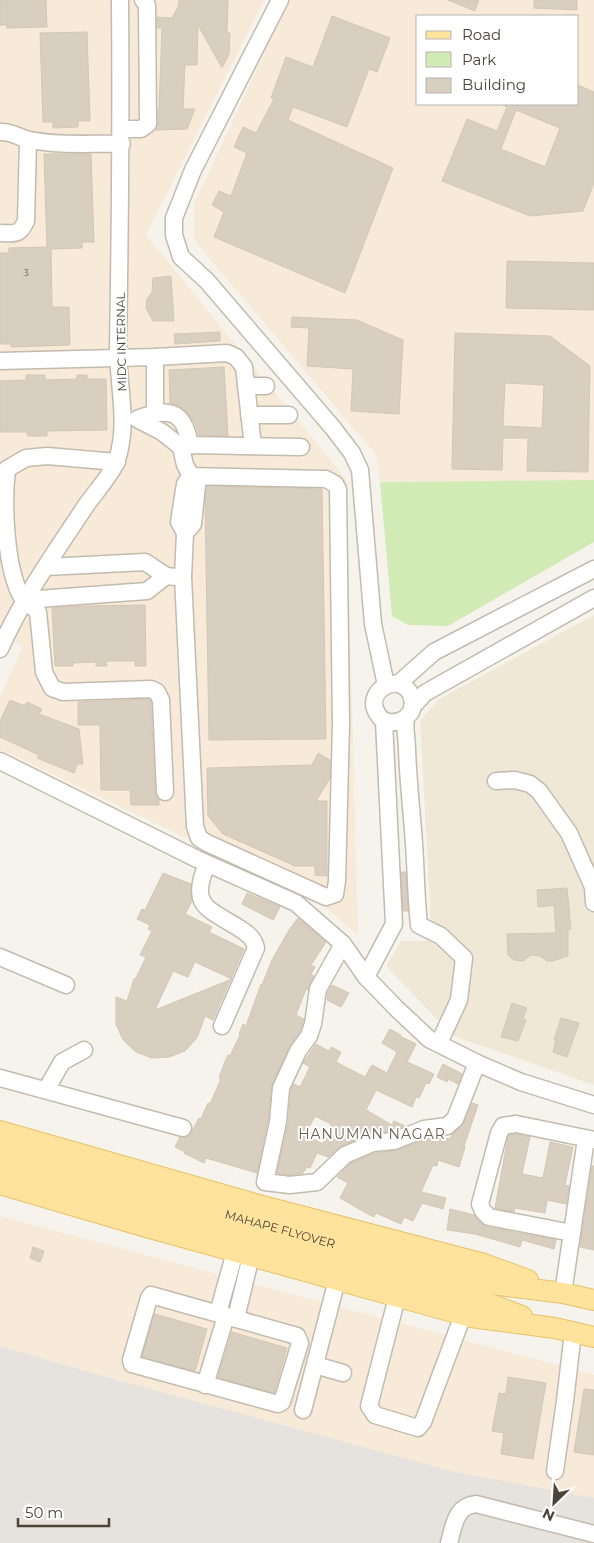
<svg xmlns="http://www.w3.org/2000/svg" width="594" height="1543" viewBox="0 0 594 1543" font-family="Montserrat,sans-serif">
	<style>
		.commercial { fill: #f7ead8; fill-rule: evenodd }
		.industrial { fill: #e6e2dd }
		.education { fill: #efe8d6 }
		.green { fill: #d2eab5 }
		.building { fill: #d8cfc1; stroke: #d3c7b4; fill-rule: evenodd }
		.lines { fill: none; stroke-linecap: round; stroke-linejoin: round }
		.minor-casing { stroke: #c2bbae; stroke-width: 19 }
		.major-casing { stroke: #e6c16a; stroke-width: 22 }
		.minor { stroke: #fff; stroke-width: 16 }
		.major { stroke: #ffe39c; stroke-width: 20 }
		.labels { text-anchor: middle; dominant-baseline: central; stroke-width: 4; stroke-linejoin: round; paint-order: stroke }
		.number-label { font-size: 10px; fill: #6e675b }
		.street-label { font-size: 12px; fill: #4b4439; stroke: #fff }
		.neighbourhood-label { font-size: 14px; letter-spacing: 1px; fill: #6e6250; stroke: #fff }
	</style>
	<rect width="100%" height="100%" fill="#f6f3ec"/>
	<g class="commercial">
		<polygon points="0,0 264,0 146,235 346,479 358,935 319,902 0,749 0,697 23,646 0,635"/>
		<path d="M289 0H594V480L380 482 377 456 194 240V204ZM418 16H578V104H418Z"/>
		<polygon points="0,1216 594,1375 594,1543 117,1380 0,1346"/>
	</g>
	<polygon class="industrial" points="0,1346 117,1380 455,1472 594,1498 594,1543 0,1543"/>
	<polygon class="education" points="594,615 594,1085 453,1036 386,966 401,941 432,941 420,721 439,699"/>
	<polygon class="green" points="594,480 594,542 448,626 408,625 392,616 380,482"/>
	<g class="building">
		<polygon points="0,0 46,0 47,27 7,28 7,25 0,25"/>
		<polygon points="179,0 228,0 227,33 230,33 229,54 222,68 198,25 197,65 185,65 183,109 195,109 187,129 156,130 158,124 158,110 159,110 162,28 157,28 157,17 172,18 178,7"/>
		<polygon points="448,0 479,0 475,11"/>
		<polygon points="534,0 577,0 577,10 534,8"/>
		<polygon points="332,16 390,38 377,72 369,69 347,127 293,107 288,120 393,168 345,293 214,237 224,212 212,205 219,191 231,196 247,153 234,147 243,127 256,133 274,99 271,98 286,57 313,67"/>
		<polygon points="87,32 90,121 78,121 78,127 53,128 53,122 43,122 40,33"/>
		<path d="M578 85 594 92V183L583 211 530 216 442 181 467 119 497 131 507 107 501 104H578ZM516 110 560 128 545 167 501 149Z"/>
		<polygon points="44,154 91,154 94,242 82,242 82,248 51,249 52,307 69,307 70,345 11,347 11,344 0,344 0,253 9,253 9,248 47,247"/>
		<polygon points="507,261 594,263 594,310 506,308"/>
		<polygon points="171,276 174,321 153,321 146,308 147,299 152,292 153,278"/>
		<polygon points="292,317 357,320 403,340 399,414 351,411 353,369 307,366 309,328 291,327"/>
		<polygon points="220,332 220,341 175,344 174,334"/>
		<path d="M455 333 550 336 590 366 588 472 527 471 528 438H503L502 470 452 469ZM505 383 544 385 542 428 503 426Z"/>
		<polygon points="224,367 228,436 199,435 195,423 186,411 178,405 170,403 169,370"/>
		<polygon points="26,375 45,375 45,380 77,379 77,375 87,375 87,379 106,379 107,430 47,431 47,436 28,436 27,432 0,432 0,381 26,380"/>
		<polygon points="207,486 322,489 326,739 209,740 205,501"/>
		<polygon points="145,605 146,666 135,666 135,661 106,661 107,666 96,666 96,662 73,663 73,666 55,666 52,608 85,606"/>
		<polygon points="150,699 151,703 155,792 159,799 159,805 131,805 130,790 101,790 100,725 78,725 78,702"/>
		<polygon points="10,700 25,706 27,702 42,709 39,714 79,729 83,764 77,764 74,773 37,758 39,755 0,737 0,721"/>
		<polygon points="318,753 330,760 330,778 316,801 327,801 327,876 315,875 315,866 295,866 223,834 208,816 207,768 312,765"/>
		<polygon points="401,872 406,872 408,911 403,911"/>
		<path d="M163 873 191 884 192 901 185 914 212 927 209 932 244 949 213 1020 205 1016 197 1038 185 1051 169 1057 152 1058 136 1052 123 1040 116 1024V997L127 1001 134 979 136 978 146 957 140 955 152 931 148 929 150 925 137 919 142 909 145 910ZM195 962 232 979 155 1010 173 971 188 977Z"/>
		<polygon points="567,888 571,929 568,930 568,956 553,961 547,961 540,956 531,955 523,961 514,960 508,955 507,934 556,933 554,905 538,907 537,890"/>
		<polygon points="247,893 280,907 273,920 242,904"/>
		<polygon points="298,918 326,942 311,965 315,967 311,974 314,976 308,990 306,989 296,1015 304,1019 300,1031 289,1047 272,1084 268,1120 257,1173 206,1158 204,1163 184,1153 185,1152 175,1147 180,1137 185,1138 190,1135 199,1118 201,1119 208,1103 210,1104 221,1079 219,1078 224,1064 228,1055 230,1056 240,1035 239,1034 243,1024 246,1026 261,984 262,985 272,960 289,930"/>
		<polygon points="332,985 349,993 341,1007 327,1000 328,992"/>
		<polygon points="512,1003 527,1008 523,1019 526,1020 518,1041 501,1037"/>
		<polygon points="561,1018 579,1023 567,1057 553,1052 556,1041 554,1040"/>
		<path d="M390 1029 401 1035 400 1036 416 1044 407 1062 434 1074 429 1084 426 1083 419 1098 416 1097 412 1107 376 1090 366 1110 392 1125 394 1121 405 1126 392 1131 369 1134 341 1146 328 1157 317 1153 310 1168 307 1167 303 1173 290 1175 277 1173 288 1124 291 1091 294 1084 300 1087 310 1067 303 1063 316 1044 329 1051 331 1047 341 1052 336 1062 365 1077 372 1065 387 1073 397 1052 382 1043ZM315 1116 331 1124 323 1144 305 1135Z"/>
		<polygon points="443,1064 462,1074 458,1084 448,1079 447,1082 437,1077"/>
		<polygon points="472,1103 478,1105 464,1146 465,1147 459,1167 438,1160 437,1166 433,1165 421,1192 446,1198 443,1209 422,1203 413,1221 404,1217 401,1224 376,1213 374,1217 366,1213 340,1198 348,1183 337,1177 351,1163 376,1153 397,1150 427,1139 440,1137 450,1139 452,1134 464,1123"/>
		<polygon points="516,1134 530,1137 522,1174 543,1178 550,1142 573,1147 565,1185 569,1186 566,1204 547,1200 545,1213 515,1208 514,1212 495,1208 508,1137 509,1135"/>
		<polygon points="592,1166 594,1166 594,1250 580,1247"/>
		<polygon points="450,1209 474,1215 482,1224 487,1227 556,1240 554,1249 522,1240 520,1247 475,1234 447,1230"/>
		<polygon points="33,1247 44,1251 40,1262 30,1258"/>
		<polygon points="155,1314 207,1329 195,1371 142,1356"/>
		<polygon points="232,1332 287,1348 274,1393 218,1377"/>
		<polygon points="508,1377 546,1383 533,1459 501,1454 504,1433 492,1431 499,1393 506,1394"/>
		<polygon points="584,1389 594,1390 594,1455 574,1452"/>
	</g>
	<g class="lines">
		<defs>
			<g id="minor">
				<polyline points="280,0 193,170 174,218 174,235 181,257 207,281 333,428 352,453 360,470 373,624 386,685"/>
				<polyline points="121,129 141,129 148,124 147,5 143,0"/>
				<path d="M0 132C12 131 19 138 30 140 60 146 92 143 122 144"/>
				<path d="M0 233C15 233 19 236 26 221L28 140"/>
				<polyline points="0,361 155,357 227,353 236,357 244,367 253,446"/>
				<polyline points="246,386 266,386"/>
				<polyline points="155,413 155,357"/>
				<polyline points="249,415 289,415"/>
				<path d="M190 445C184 408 167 408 137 419L162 432 181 447 190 445 301 447"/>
				<polyline points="181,447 185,465 191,476 326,479 335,484 338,489 341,724 337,881 335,894 326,897 207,843 199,838 195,826 183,577 185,533 179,522 185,484 191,476 197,485 193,524 185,533"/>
				<path d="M117 462 47 456 26 458 7 469C3 502 5 571 23 599 27 604 34 607 38 612L44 672 52 688 63 692 151 689 157 692 161 700 165 792"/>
				<polyline points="46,567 145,562 166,576 176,577"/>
				<polyline points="24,600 147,591 166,576"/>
				<path d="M0 649C23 597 56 551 87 504 95 493 114 471 117 460 129 423 118 386 118 348 120 232 121 116 120 0"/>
				<polyline points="398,684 434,652 594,569"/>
				<polyline points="412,707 425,693 594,598"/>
				<path d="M406 718C397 724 383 725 377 713 365 694 393 673 408 690 413 696 414 705 411 712 409 714 407 716 406 718 404 727 407 740 407 749 408 781 412 813 414 844 416 871 416 898 419 925L441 936 464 958 459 1000 439 1043"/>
				<polyline points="0,761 197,859 296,903 343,944 366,977 397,1009 429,1039 477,1063 521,1082 594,1105"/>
				<polyline points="496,781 515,780 530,784 539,791 569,833 593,887 594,903"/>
				<path d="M207 864C189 906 207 908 239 928 248 934 254 938 256 948L222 1026"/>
				<polyline points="343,944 318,989 313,1024 309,1036 298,1051 281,1088 278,1122 265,1182 290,1185 317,1182 345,1155 373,1143 394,1141 424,1129 447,1126 455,1119 477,1063"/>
				<polyline points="0,957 66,985"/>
				<polyline points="366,977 394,924 384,721"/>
				<polyline points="0,1078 183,1128"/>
				<polyline points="46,1090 62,1062 84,1050"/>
				<polyline points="572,1233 489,1217 483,1211 480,1204 499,1133 503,1126 516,1124 594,1140"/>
				<polyline points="563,1293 586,1139"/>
				<polygon points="151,1295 297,1336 300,1343 282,1402 278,1404 132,1364 131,1360 149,1298"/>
				<polyline points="397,1297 369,1406 375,1415 418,1428 423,1422 463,1315"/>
				<polyline points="218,1313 235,1252"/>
				<polyline points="236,1318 251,1256"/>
				<polyline points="315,1365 343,1373"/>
				<polyline points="205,1385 226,1316"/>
				<polyline points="303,1410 337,1280"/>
				<polyline points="555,1471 565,1401 573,1332"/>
				<path d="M449 1543C454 1526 455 1506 476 1504L594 1534"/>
			</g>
			<g id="major">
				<polyline points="0,1131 259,1205 484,1264 528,1280"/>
				<path id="s1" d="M0 1150 206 1208 384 1257 491 1284 563 1293 594 1300"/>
				<polyline points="0,1165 386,1276 485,1302 522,1316"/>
				<polyline points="0,1184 139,1225 471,1317 555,1328 594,1337"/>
			</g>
		</defs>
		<use href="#minor" class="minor-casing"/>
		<use href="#major" class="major-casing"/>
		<use href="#minor" class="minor"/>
		<use href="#major" class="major"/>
	</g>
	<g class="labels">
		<g class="number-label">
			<text x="26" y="272">3</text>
		</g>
		<g class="street-label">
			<text transform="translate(121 342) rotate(-91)">MIDC INTERNAL</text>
			<text stroke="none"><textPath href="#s1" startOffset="291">MAHAPE FLYOVER</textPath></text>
		</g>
		<g class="neighbourhood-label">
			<text x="372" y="1134">HANUMAN NAGAR</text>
		</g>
	</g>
	<rect x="416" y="15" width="162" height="90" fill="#ffffff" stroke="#b7b4b0"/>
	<rect x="426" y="31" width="25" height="8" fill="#ffe39c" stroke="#b7b4b0"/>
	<text x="462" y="40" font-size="15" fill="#4b4439">Road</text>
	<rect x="426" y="52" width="25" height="15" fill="#d2eab5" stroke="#b7b4b0"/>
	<text x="462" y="65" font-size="15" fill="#4b4439">Park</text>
	<rect x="426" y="78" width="25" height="15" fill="#d8cfc1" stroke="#b7b4b0"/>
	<text x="462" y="90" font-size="15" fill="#4b4439">Building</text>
	<g transform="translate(554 1503) rotate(205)" stroke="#ffffff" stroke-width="4" paint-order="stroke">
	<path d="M0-4L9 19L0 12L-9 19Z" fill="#4b4439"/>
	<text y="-8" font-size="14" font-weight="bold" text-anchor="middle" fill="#4b4439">N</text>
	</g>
	<path d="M18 1518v8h91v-8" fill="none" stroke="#4b4439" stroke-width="2.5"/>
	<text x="25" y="1518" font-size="15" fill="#4b4439" stroke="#ffffff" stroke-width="4" paint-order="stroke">50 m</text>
</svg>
